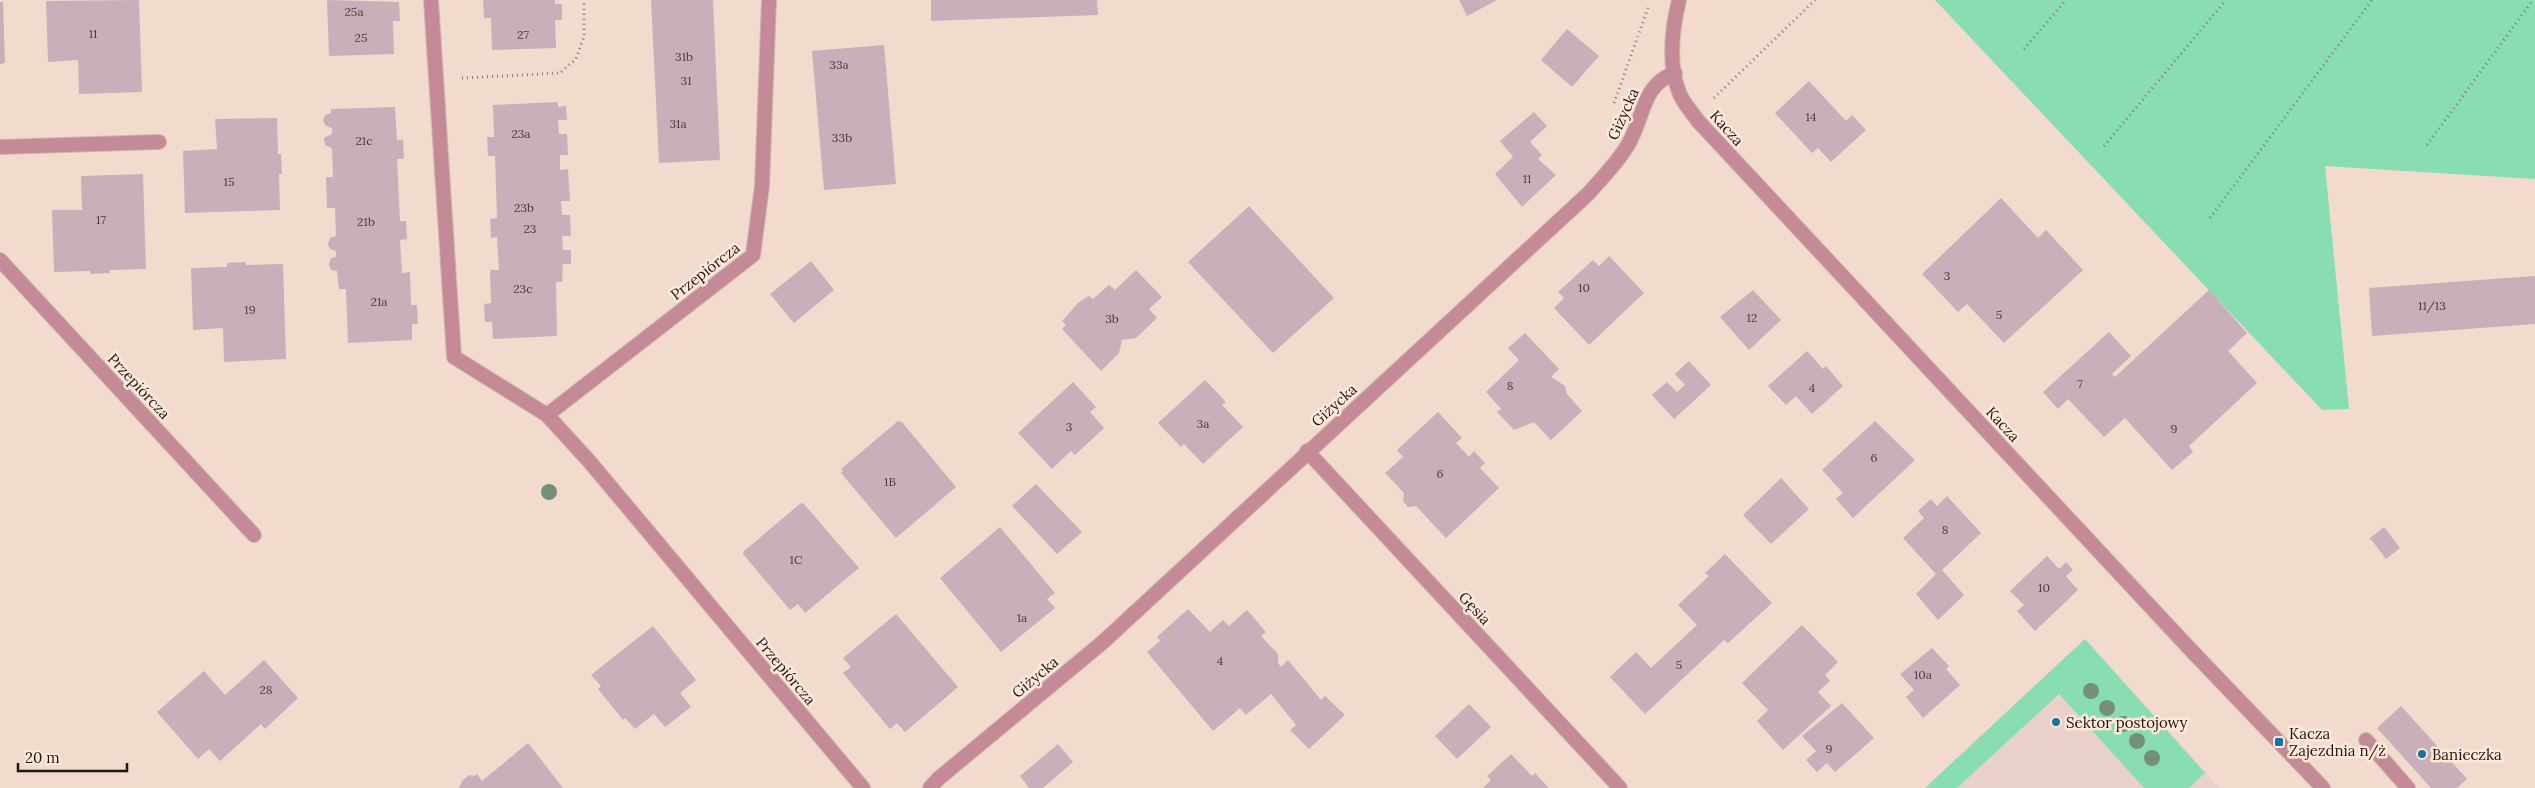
<svg xmlns="http://www.w3.org/2000/svg" width="2535" height="788" viewBox="0 0 2535 788" font-family="Lora,serif">
	<style>
		.industrial { fill: #e9d0ca }
		.green { fill: #89ddb3 }
		.building { fill: #c8afba }
		.lines { fill: none; stroke-linecap: round; stroke-linejoin: round }
		.service-casing { stroke: #ccb8ab; stroke-width: 16 }
		.minor-casing { stroke: #ccb8ab; stroke-width: 16 }
		.tertiary-casing { stroke: #ccb8ab; stroke-width: 16 }
		.path { stroke: #88796f; stroke-width: 3; stroke-dasharray: 1 4; stroke-linecap: butt }
		.service { stroke: #c58a98; stroke-width: 14 }
		.minor { stroke: #c58a98; stroke-width: 14 }
		.tertiary { stroke: #c58a98; stroke-width: 14 }
		.tree { fill: #75907a }
		.poi-dot { fill: #1a72a1; stroke: #ffe8da; stroke-width: 2 }
		.labels { text-anchor: middle; dominant-baseline: central; stroke-width: 5; stroke-linejoin: round; paint-order: stroke }
		.number-label { font-size: 12px; fill: #493d3c }
		.street-label { font-size: 15px; fill: #1f1712; stroke: #ffe8da }
		.poi-label { font-size: 15px; fill: #1f1712; stroke: #ffe8da; text-anchor: start }
	</style>
	<rect width="100%" height="100%" fill="#f2dbcd"/>
	<polygon class="industrial" points="2085,639 2220,788 1925,788"/>
	<g class="green">
		<polygon points="1935,0 2535,0 2535,179 2325,166 2349,409 2322,410"/>
		<polygon points="2085,639 2205,773 2189,788 2144,788 2059,694 1957,788 1925,788"/>
	</g>
	<g class="building">
		<polygon points="139,0 142,92 79,94 78,60 48,62 46,1"/>
		<polygon points="327,0 399,2 400,21 393,21 394,54 329,56"/>
		<polygon points="483,0 555,0 555,4 562,4 562,20 555,20 556,48 492,50 491,18 484,18"/>
		<polygon points="651,0 713,0 720,160 659,163"/>
		<polygon points="931,0 1097,0 1098,15 931,21"/>
		<polygon points="1459,0 1497,0 1467,16"/>
		<polygon points="0,2 3,2 5,63 0,64"/>
		<polygon points="1567,29 1599,56 1572,87 1541,60"/>
		<polygon points="884,45 896,184 824,190 812,51"/>
		<polygon points="1809,81 1846,121 1852,115 1866,130 1831,162 1818,148 1812,153 1775,113"/>
		<polygon points="558,102 558,107 566,106 567,120 558,120 559,134 567,134 568,155 560,155 560,170 568,169 570,201 561,201 562,215 570,215 571,236 562,236 563,250 571,250 571,264 563,264 562,282 556,282 557,336 493,339 492,322 485,322 484,304 491,303 490,270 499,270 497,237 491,238 490,219 497,218 495,156 488,156 487,137 494,137 493,105"/>
		<polygon points="395,107 397,140 403,140 404,159 397,159 400,221 406,221 407,239 400,240 402,273 410,272 411,305 417,305 418,324 412,324 412,340 348,343 346,289 339,289 337,271 331,270 329,264 331,258 336,257 336,251 330,249 328,244 330,238 336,236 335,208 327,208 326,177 333,177 332,148 325,145 324,138 332,134 332,128 326,126 323,121 325,115 331,113 331,109"/>
		<polygon points="1534,112 1547,126 1530,142 1542,155 1538,159 1556,175 1522,207 1495,174 1513,157 1500,141"/>
		<polygon points="277,118 278,154 281,154 282,174 279,174 280,210 185,213 183,151 217,149 215,119"/>
		<polygon points="143,174 146,269 110,270 110,273 90,274 90,271 54,272 52,210 82,210 81,176"/>
		<polygon points="2001,198 2038,238 2046,230 2083,270 2004,343 1967,304 1958,312 1922,274"/>
		<polygon points="1249,206 1334,298 1273,353 1188,262"/>
		<polygon points="1609,256 1644,293 1589,345 1554,308 1564,298 1558,292 1593,260 1599,266"/>
		<polygon points="811,261 834,290 794,323 770,294"/>
		<polygon points="246,262 246,265 283,264 286,359 224,362 223,328 193,330 191,268 227,267 227,263"/>
		<polygon points="1136,270 1162,297 1149,309 1157,318 1136,338 1122,340 1119,353 1101,371 1062,329 1066,325 1062,321 1079,302 1089,296 1093,299 1109,285 1115,290"/>
		<polygon points="2535,276 2535,324 2372,336 2369,288"/>
		<polygon points="1753,290 1781,320 1749,350 1720,317"/>
		<polygon points="2209,290 2247,333 2228,351 2257,383 2189,446 2193,452 2172,470 2125,418 2104,437 2068,399 2058,409 2043,392 2109,332 2131,356 2112,374 2115,377"/>
		<polygon points="1525,333 1559,369 1551,377 1565,386 1567,394 1582,411 1551,440 1534,422 1514,430 1497,412 1501,409 1486,392 1519,360 1508,348"/>
		<polygon points="1807,351 1823,369 1826,366 1843,386 1812,414 1796,396 1786,405 1768,386"/>
		<polygon points="1689,361 1711,385 1674,419 1652,395 1667,382 1677,392 1685,385 1675,374"/>
		<polygon points="1205,380 1226,402 1222,405 1243,427 1203,464 1184,444 1181,447 1158,423"/>
		<polygon points="1073,382 1096,407 1090,412 1104,428 1075,455 1071,451 1052,469 1018,433"/>
		<polygon points="1438,412 1462,438 1456,443 1469,457 1474,451 1485,463 1480,468 1499,488 1446,538 1416,506 1408,507 1403,501 1404,493 1385,473 1403,457 1397,450"/>
		<polygon points="898,421 902,422 956,487 896,538 841,473 843,471 841,469"/>
		<polygon points="1875,421 1915,460 1853,518 1836,499 1843,493 1822,470"/>
		<polygon points="1781,478 1809,509 1771,544 1743,515"/>
		<polygon points="1036,484 1082,532 1057,554 1012,506"/>
		<polygon points="1947,496 1981,533 1942,570 1964,595 1938,620 1916,594 1936,574 1903,538 1924,518 1918,511 1931,499 1937,506"/>
		<polygon points="801,503 804,504 859,568 805,613 798,604 790,610 743,554 744,551"/>
		<polygon points="1000,527 1055,593 1047,599 1055,608 1001,652 940,578"/>
		<polygon points="2384,527 2400,548 2386,559 2370,538"/>
		<polygon points="1725,554 1772,603 1728,643 1724,640 1645,714 1610,677 1636,652 1651,668 1697,625 1678,605 1709,576 1705,573"/>
		<polygon points="2047,556 2059,569 2066,562 2073,570 2066,576 2078,590 2035,631 2017,611 2024,605 2010,591"/>
		<polygon points="1188,609 1210,632 1223,620 1229,626 1247,610 1266,632 1261,636 1278,654 1278,663 1281,667 1288,660 1321,700 1325,696 1345,715 1309,749 1290,730 1296,725 1271,694 1246,715 1240,708 1213,731 1147,652 1160,641 1157,637"/>
		<polygon points="896,614 958,687 905,732 897,723 890,729 843,673 851,667 843,658"/>
		<polygon points="1802,625 1838,662 1825,675 1830,681 1818,692 1831,706 1783,750 1757,721 1768,710 1742,683"/>
		<polygon points="653,626 696,680 680,693 691,707 665,727 654,714 635,729 625,718 623,720 598,689 601,686 591,675"/>
		<polygon points="1932,648 1949,666 1946,669 1960,685 1923,718 1906,697 1914,690 1900,674"/>
		<polygon points="264,660 298,698 265,729 261,724 220,761 209,749 198,759 157,712 204,671 225,695"/>
		<polygon points="1842,703 1874,738 1835,772 1827,763 1817,772 1806,760 1816,751 1802,736"/>
		<polygon points="1469,704 1491,727 1457,759 1435,736"/>
		<polygon points="2401,706 2467,779 2457,788 2431,788 2377,728"/>
		<polygon points="528,743 563,788 459,788 462,781 469,775 474,776 477,774 482,781"/>
		<polygon points="1058,744 1073,762 1043,788 1029,788 1020,776"/>
		<polygon points="1511,754 1532,776 1535,773 1549,788 1483,788 1491,780 1487,776"/>
	</g>
	<g class="lines">
		<defs>
			<g id="service">
				<polyline points="0,147 159,142"/>
				<polyline points="2366,740 2408,788"/>
			</g>
			<g id="minor">
				<polyline points="431,0 454,357 547,415 589,461 863,788"/>
				<polyline points="0,260 254,535"/>
				<polyline points="547,415 753,255 762,186 769,0"/>
				<polyline points="1307,451 1620,788"/>
				<path d="M930 788 938 779 1103 642 1589 193C1601 179 1614 166 1624 151 1644 125 1639 85 1675 73"/>
			</g>
			<path id="tertiary" d="M1679 0C1672 29 1668 64 1679 92 1682 102 1692 112 1698 121L2189 648 2323 788"/>
		</defs>
		<use href="#service" class="service-casing"/>
		<use href="#minor" class="minor-casing"/>
		<use href="#tertiary" class="tertiary-casing"/>
		<g class="path">
			<polyline points="2024,49 2066,0"/>
			<polyline points="462,78 560,73 576,59 584,36 584,0"/>
			<polyline points="1714,98 1815,0"/>
			<polyline points="1614,103 1649,5"/>
			<polyline points="2427,145 2533,0"/>
			<polyline points="2104,146 2226,0"/>
			<polyline points="2210,218 2372,0"/>
		</g>
		<use href="#service" class="service"/>
		<use href="#minor" class="minor"/>
		<use href="#tertiary" class="tertiary"/>
	</g>
	<g class="tree">
		<circle cx="549" cy="492" r="8"/>
		<circle cx="2091" cy="691" r="8"/>
		<circle cx="2107" cy="708" r="8"/>
		<circle cx="2123" cy="724" r="8"/>
		<circle cx="2137" cy="741" r="8"/>
		<circle cx="2152" cy="758" r="8"/>
	</g>
	<g class="poi-dot">
		<circle cx="2056" cy="722" r="5"/>
		<rect x="2274" y="737" width="10" height="10" rx="2.5"/>
		<circle cx="2422" cy="754" r="5"/>
	</g>
	<g class="labels">
		<g class="number-label">
			<text x="354" y="11">25a</text>
			<text x="93" y="33">11</text>
			<text x="523" y="34">27</text>
			<text x="361" y="37">25</text>
			<text x="684" y="56">31b</text>
			<text x="839" y="64">33a</text>
			<text x="686" y="80">31</text>
			<text x="1811" y="116">14</text>
			<text x="678" y="123">31a</text>
			<text x="521" y="133">23a</text>
			<text x="842" y="137">33b</text>
			<text x="364" y="140">21c</text>
			<text x="1527" y="178">11</text>
			<text x="229" y="181">15</text>
			<text x="524" y="207">23b</text>
			<text x="101" y="219">17</text>
			<text x="366" y="221">21b</text>
			<text x="530" y="228">23</text>
			<text x="1947" y="275">3</text>
			<text x="1584" y="287">10</text>
			<text x="523" y="288">23c</text>
			<text x="379" y="301">21a</text>
			<text x="2432" y="305">11/13</text>
			<text x="250" y="309">19</text>
			<text x="1999" y="314">5</text>
			<text x="1752" y="317">12</text>
			<text x="1112" y="318">3b</text>
			<text x="2080" y="383">7</text>
			<text x="1510" y="385">8</text>
			<text x="1812" y="387">4</text>
			<text x="1203" y="423">3a</text>
			<text x="1069" y="426">3</text>
			<text x="2174" y="428">9</text>
			<text x="1874" y="457">6</text>
			<text x="1440" y="473">6</text>
			<text x="890" y="481">1B</text>
			<text x="1945" y="529">8</text>
			<text x="796" y="559">1C</text>
			<text x="2044" y="587">10</text>
			<text x="1022" y="617">1a</text>
			<text x="1220" y="660">4</text>
			<text x="1679" y="664">5</text>
			<text x="1923" y="674">10a</text>
			<text x="266" y="689">28</text>
			<text x="1829" y="748">9</text>
		</g>
		<g class="street-label">
			<text transform="translate(1623 114) rotate(-66)">Giżycka</text>
			<text transform="translate(1727 128) rotate(48)">Kacza</text>
			<text transform="translate(705 271) rotate(-38)">Przepiórcza</text>
			<text transform="translate(139 386) rotate(47)">Przepiórcza</text>
			<text transform="translate(1334 405) rotate(-42)">Giżycka</text>
			<text transform="translate(2003 424) rotate(47)">Kacza</text>
			<text transform="translate(1475 608) rotate(47)">Gęsia</text>
			<text transform="translate(786 671) rotate(50)">Przepiórcza</text>
			<text transform="translate(1035 677) rotate(-40)">Giżycka</text>
		</g>
		<g class="poi-label">
			<text x="2066" y="722">Sektor postojowy</text>
			<text x="2289" y="733">Kacza<tspan x="2289" dy="17">Zajezdnia n/ż</tspan></text>
			<text x="2432" y="754">Banieczka</text>
		</g>
	</g>
	<path d="M18 763v8h109v-8" fill="none" stroke="#1f1712" stroke-width="2.5"/>
	<text x="25" y="763" font-size="15" fill="#1f1712" stroke="#ffe8da" stroke-width="4" paint-order="stroke">20 m</text>
</svg>
